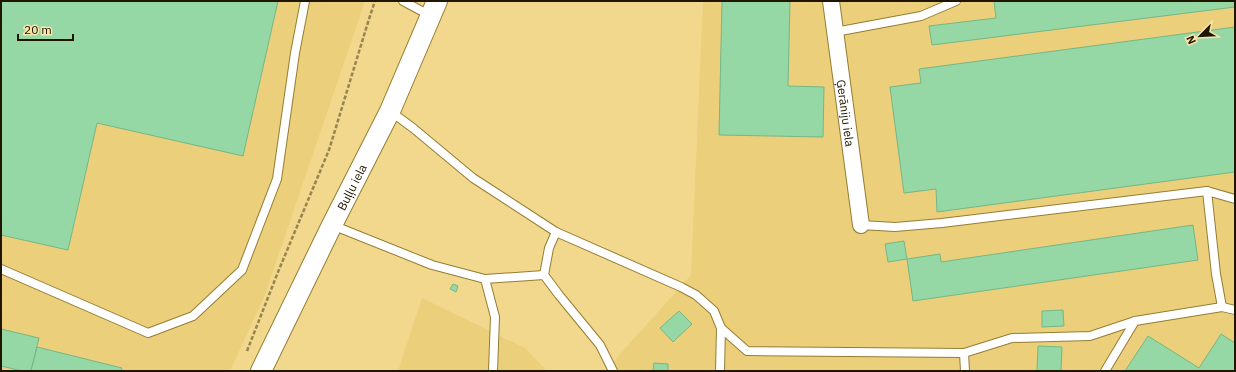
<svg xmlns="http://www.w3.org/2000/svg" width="1236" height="372" viewBox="0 0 1236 372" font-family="'IBM Plex Sans',sans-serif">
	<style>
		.built { fill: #eccf7b }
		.building { fill: #95d7a5; stroke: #75b785 }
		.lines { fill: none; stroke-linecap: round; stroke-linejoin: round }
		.service-casing { stroke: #957d32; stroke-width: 10 }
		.minor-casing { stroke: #957d32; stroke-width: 18 }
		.tertiary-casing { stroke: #957d32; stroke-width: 22 }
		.path { stroke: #978450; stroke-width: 2.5; stroke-dasharray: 4 2; stroke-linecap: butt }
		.service { stroke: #fff; stroke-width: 8 }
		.minor { stroke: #fff; stroke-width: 16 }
		.tertiary { stroke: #fff; stroke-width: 20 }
		.labels { text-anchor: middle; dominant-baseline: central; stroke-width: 3; stroke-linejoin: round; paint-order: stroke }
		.street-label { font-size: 12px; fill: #201600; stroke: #fae6ab }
	</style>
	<rect width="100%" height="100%" fill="#f2d88d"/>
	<g class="built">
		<polygon points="1,1 365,1 265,295 230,371 1,371"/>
		<polygon points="703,1 1235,1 1235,371 605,371 691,275"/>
		<polygon points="422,298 525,348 547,371 398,371"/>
	</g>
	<g class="building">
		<polygon points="1,1 278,1 243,156 97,123 68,250 1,235"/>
		<polygon points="722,1 790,1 788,86 824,87 823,137 719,135"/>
		<polygon points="994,1 1235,1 1235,7 932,45 929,26 996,18"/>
		<polygon points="1235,27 1235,172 937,212 936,189 904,193 890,87 921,83 919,69"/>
		<polygon points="1193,225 1198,260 913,301 907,259 940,254 941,262"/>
		<polygon points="904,241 907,259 888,262 885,244"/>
		<polygon points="453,284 458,286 456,292 450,289"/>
		<polygon points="1063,310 1064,326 1042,327 1042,311"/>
		<polygon points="679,311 692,324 673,342 660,328"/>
		<polygon points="1,329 39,338 31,371 22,371 1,366"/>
		<polygon points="1221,334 1235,343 1235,371 1125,371 1148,336 1199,368"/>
		<polygon points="1038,346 1062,347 1061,371 1037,371"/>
		<polygon points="37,347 122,368 121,371 31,371"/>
		<polygon points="654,363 668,364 668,371 653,371"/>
	</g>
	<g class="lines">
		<defs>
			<g id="service">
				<polyline points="403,1 431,16"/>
				<polyline points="835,32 921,16 956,1"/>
				<polyline points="390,111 413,128 473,178 556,232 681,287 696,295 714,311 721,328 720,371"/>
				<polyline points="1207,191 1216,274 1222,307"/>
				<polyline points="332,225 432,265 485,279 495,317 493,371"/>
				<polyline points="861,225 895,227 942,223 1207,191 1235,199"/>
				<polyline points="556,232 549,248 544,275 559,295 600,345 613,371"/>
				<polyline points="1,269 148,333 193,316 242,270 277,179 295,53 305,1"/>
				<polyline points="485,279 544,275"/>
				<polyline points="721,328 747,351 964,353 965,371"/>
				<polyline points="964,353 1012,338 1090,336 1135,321 1222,307 1235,310"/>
				<polyline points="1105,371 1135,321"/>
			</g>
			<g id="minor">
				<path id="s1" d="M831 1 861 225"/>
			</g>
			<g id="tertiary">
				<path id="s2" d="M261 371 332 225 390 111 437 1"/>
			</g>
		</defs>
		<use href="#service" class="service-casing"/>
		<use href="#minor" class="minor-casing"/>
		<use href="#tertiary" class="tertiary-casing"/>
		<polyline class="path" points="247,351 278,272 329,150 369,19 375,1"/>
		<use href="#service" class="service"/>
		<use href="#minor" class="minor"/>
		<use href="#tertiary" class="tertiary"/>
	</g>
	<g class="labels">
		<g class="street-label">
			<text stroke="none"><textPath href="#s1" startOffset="113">Ģerāniju iela</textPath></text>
			<text stroke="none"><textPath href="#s2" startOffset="205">Buļļu iela</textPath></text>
		</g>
	</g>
	<rect width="1236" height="372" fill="none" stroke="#201600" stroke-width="4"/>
	<g transform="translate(1200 36) rotate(246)" stroke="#fae6ab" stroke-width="3" paint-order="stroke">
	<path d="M0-3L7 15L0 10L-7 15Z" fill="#201600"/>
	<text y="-6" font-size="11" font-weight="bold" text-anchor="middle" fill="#201600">N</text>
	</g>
	<path d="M18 34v6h55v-6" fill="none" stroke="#201600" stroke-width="2"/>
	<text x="24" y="34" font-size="12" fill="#201600" stroke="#fae6ab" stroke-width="3" paint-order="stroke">20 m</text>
</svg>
